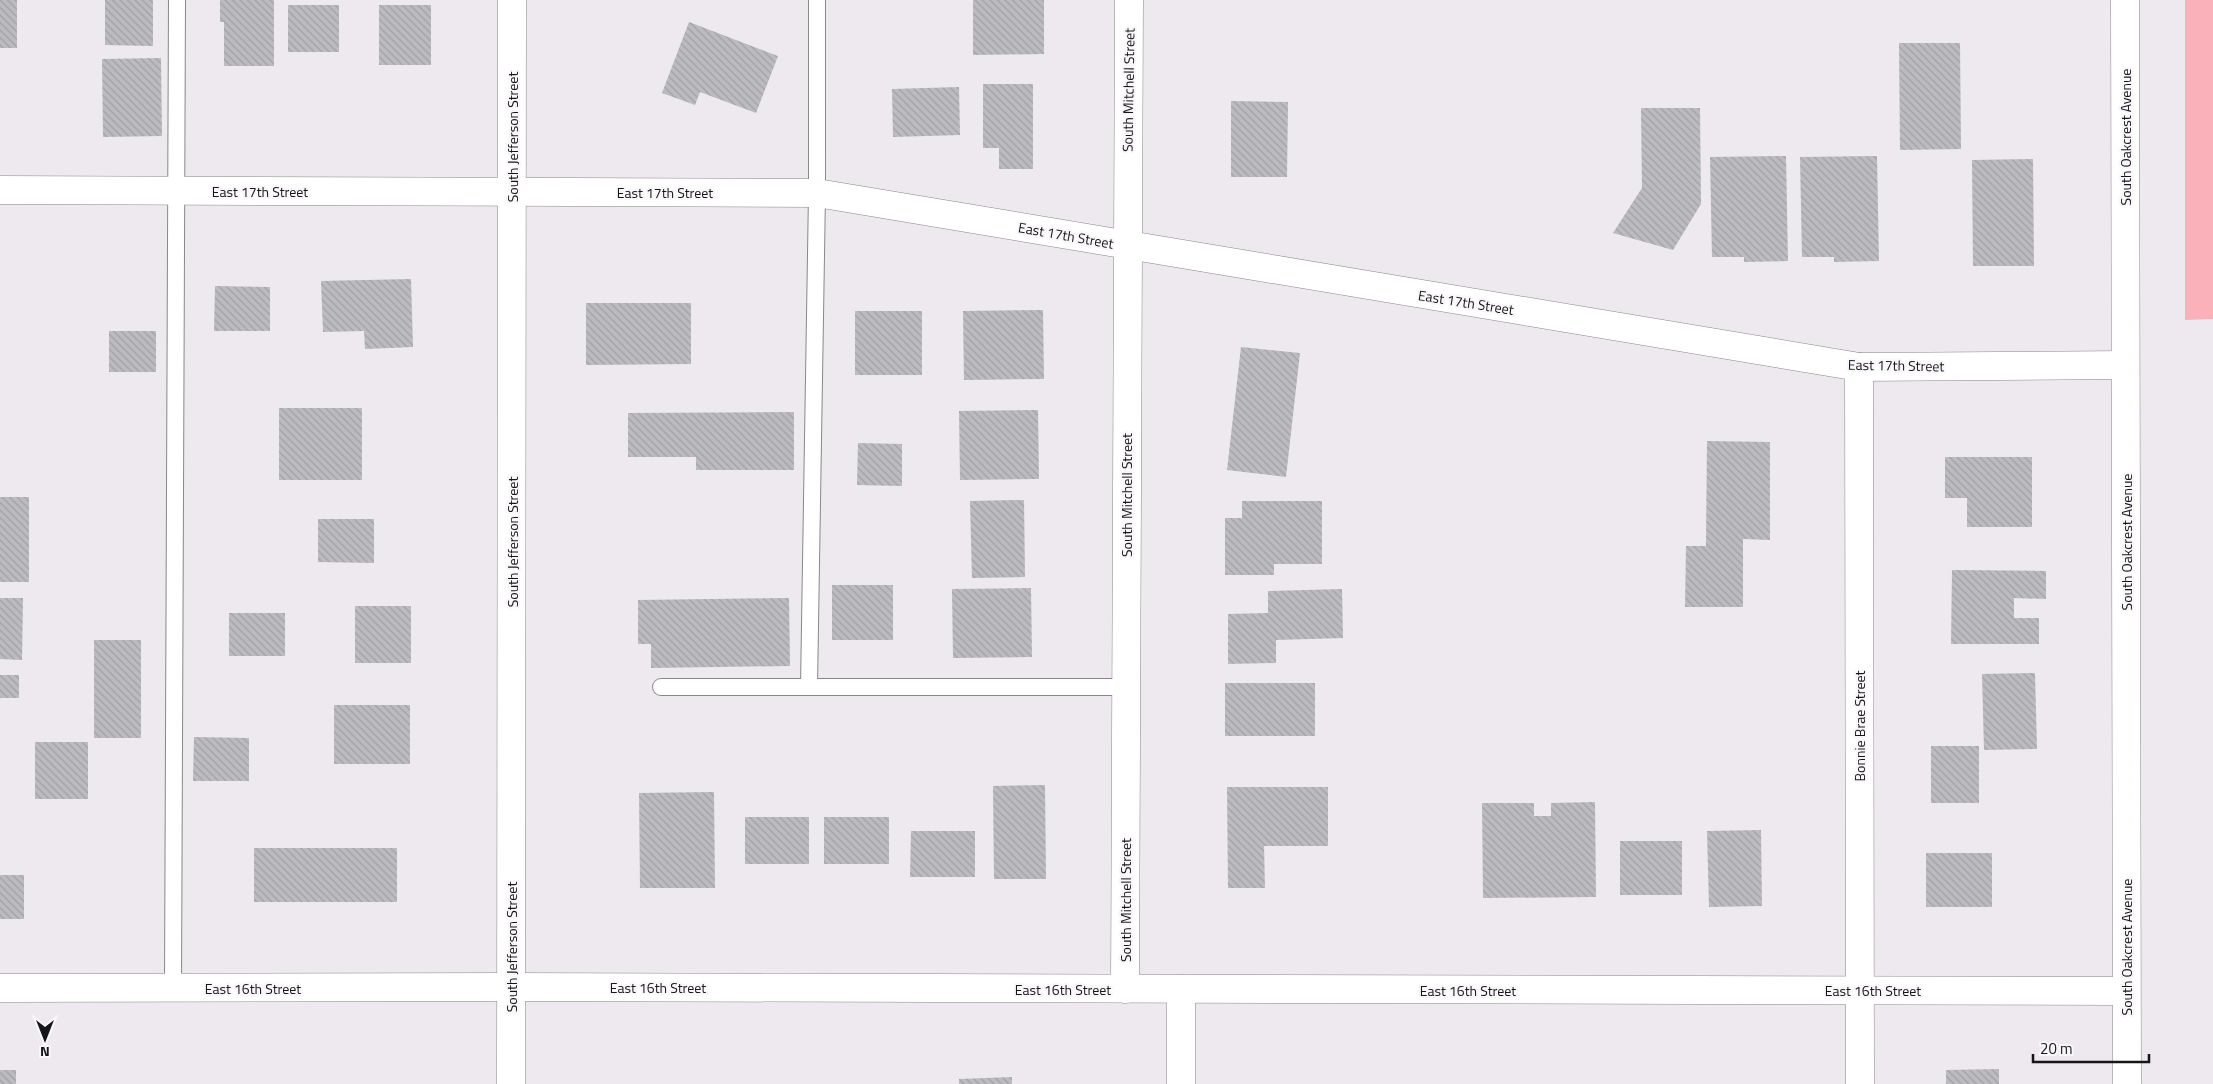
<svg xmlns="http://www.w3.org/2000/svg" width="2213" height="1084" viewBox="0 0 2213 1084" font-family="'Titillium Web',sans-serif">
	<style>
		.green { fill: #fab1ba }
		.building { fill: url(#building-back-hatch) }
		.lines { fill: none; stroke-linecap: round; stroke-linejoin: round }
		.lane-casing { stroke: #8a878a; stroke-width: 18 }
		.street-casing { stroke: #8a878a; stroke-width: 29 }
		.secondary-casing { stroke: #8a878a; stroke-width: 29 }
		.lane { stroke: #fff; stroke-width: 16 }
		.street { stroke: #fff; stroke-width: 28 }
		.secondary { stroke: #fff; stroke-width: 28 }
		.labels { text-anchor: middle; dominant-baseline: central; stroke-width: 4.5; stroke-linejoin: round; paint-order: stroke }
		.street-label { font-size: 14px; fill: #161517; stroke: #faf7fb }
	</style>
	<defs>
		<pattern id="building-back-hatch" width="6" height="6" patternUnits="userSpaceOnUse" patternTransform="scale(1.25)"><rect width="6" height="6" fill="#bcbbc0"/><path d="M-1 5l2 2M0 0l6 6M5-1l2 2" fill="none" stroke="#a1a0a4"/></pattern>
	</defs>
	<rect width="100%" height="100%" fill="#ede9ee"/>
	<polygon class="green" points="2185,0 2213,0 2213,319 2185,320"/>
	<g class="building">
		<rect x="0" y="0" width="17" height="48"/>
		<polygon points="105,0 153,0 153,46 105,45"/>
		<polygon points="220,0 274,0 274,66 224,66 224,22 220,22"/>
		<polygon points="973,0 1044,0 1044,54 973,55"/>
		<rect x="288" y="5" width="51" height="47"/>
		<rect x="379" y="5" width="52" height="60"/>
		<polygon points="689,22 778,56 756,113 700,92 695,105 662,93"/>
		<polygon points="1899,43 1960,43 1961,149 1900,150"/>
		<polygon points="161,58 162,136 103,137 102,59"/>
		<polygon points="983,84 1033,84 1033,169 999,169 999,148 983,148"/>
		<polygon points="959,87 960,135 893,137 892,89"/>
		<polygon points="1231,101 1288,102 1287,177 1231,177"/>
		<polygon points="1641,108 1700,108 1701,204 1673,250 1613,233 1642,188"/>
		<polygon points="1786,156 1788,261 1744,262 1744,257 1712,257 1710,157"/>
		<polygon points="1877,156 1879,261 1834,262 1834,257 1802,257 1800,157"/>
		<polygon points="2033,159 2034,266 1973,266 1972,160"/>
		<polygon points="411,279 413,347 365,349 364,331 323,332 321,281"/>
		<polygon points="215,286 270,287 270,331 214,331"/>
		<polygon points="586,303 691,303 691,364 586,365"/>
		<polygon points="1043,310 1044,379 964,380 963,311"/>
		<rect x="855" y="311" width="67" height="64"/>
		<rect x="109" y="331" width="47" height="41"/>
		<polygon points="1241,347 1300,353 1286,477 1227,470"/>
		<rect x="279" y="408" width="83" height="72"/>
		<polygon points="1038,410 1039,479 960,480 959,411"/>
		<polygon points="794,412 794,470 696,470 696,457 628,457 628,413"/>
		<polygon points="1707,441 1770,442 1770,540 1743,539 1743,607 1685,607 1686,546 1706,546"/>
		<polygon points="858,443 902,444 902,486 857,485"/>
		<polygon points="1945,457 2032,457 2032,527 1967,527 1967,498 1945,498"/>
		<rect x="0" y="497" width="29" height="85"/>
		<polygon points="1024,500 1025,577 972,578 970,501"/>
		<polygon points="1242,501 1322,501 1322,564 1274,564 1274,575 1225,575 1225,518 1242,518"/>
		<polygon points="318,519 374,519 374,563 318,562"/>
		<polygon points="1952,570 2046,571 2046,599 2014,598 2014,618 2039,618 2039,644 1951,644"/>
		<rect x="832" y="585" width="61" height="55"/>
		<polygon points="1031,588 1032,657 953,658 952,589"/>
		<polygon points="1342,589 1343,638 1276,640 1276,663 1228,664 1228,614 1268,613 1268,591"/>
		<polygon points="0,598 23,598 22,660 0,659"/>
		<polygon points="789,598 790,666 651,668 651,644 638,644 638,600"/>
		<rect x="355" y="606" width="56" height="57"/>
		<rect x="229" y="613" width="56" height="43"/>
		<rect x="94" y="640" width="47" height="98"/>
		<polygon points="2035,673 2037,749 1984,750 1982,674"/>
		<rect x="0" y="675" width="19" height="23"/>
		<rect x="1225" y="683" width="90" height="53"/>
		<rect x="334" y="705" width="76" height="59"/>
		<polygon points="194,737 249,738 249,781 193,781"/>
		<rect x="35" y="742" width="53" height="57"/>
		<rect x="1931" y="746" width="48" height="57"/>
		<polygon points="1045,785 1046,879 994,879 993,786"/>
		<polygon points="1227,787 1328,787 1328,846 1264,846 1265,888 1228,888"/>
		<polygon points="714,792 715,888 640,888 639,793"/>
		<polygon points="1595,802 1596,897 1483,898 1482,803 1534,803 1534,816 1551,816 1551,803"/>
		<rect x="745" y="817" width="64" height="47"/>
		<rect x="824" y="817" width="65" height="47"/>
		<polygon points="1761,830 1762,906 1709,907 1707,831"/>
		<polygon points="911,831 975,831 975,877 910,877"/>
		<rect x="1620" y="841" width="62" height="54"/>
		<rect x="254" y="848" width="143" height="54"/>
		<rect x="1926" y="853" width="66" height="54"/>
		<rect x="0" y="875" width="24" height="44"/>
		<polygon points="1999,1069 1999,1084 1946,1084 1946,1070"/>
		<rect x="0" y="1070" width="16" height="14"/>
		<polygon points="1012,1077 1012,1084 959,1084 959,1079"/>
	</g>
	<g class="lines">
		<defs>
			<g id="lane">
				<polyline points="661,687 1126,687"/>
				<polyline points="809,687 817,193 817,0"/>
				<polyline points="173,988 177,0"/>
			</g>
			<g id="street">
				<polyline points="0,190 817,193 1859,367 2125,365"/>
				<polyline points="1859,367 1860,1084"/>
				<polyline points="0,988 511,987 2126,991"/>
				<polyline points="1125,989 1129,0"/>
				<polyline points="1181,989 1181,1084"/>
				<polyline points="511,1084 512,0"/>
			</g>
			<polyline id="secondary" points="2125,0 2127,1084"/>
		</defs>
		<use href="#lane" class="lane-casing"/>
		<use href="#street" class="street-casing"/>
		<use href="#secondary" class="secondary-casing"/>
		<use href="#lane" class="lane"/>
		<use href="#street" class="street"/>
		<use href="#secondary" class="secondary"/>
	</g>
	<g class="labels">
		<g class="street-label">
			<text transform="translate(1128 90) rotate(-89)">South Mitchell Street</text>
			<text transform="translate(512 137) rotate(-90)">South Jefferson Street</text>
			<text transform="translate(2125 137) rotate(-90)">South Oakcrest Avenue</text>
			<text x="260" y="191">East 17th Street</text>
			<text x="665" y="192">East 17th Street</text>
			<text transform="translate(1066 235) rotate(10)">East 17th Street</text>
			<text transform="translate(1466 302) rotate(9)">East 17th Street</text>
			<text transform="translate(1896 365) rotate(1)">East 17th Street</text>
			<text transform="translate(1126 495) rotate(-90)">South Mitchell Street</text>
			<text transform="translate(512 542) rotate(-90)">South Jefferson Street</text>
			<text transform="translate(2126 542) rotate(-90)">South Oakcrest Avenue</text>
			<text transform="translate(1859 726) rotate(-90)">Bonnie Brae Street</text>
			<text transform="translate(1125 900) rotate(-90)">South Mitchell Street</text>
			<text transform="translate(511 947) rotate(-90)">South Jefferson Street</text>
			<text transform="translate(2126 947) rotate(-90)">South Oakcrest Avenue</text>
			<text x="658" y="987">East 16th Street</text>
			<text x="253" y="988">East 16th Street</text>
			<text x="1063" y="989">East 16th Street</text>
			<text x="1468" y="990">East 16th Street</text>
			<text x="1873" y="990">East 16th Street</text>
		</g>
	</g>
	<g transform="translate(45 1039) rotate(180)" stroke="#faf7fb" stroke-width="4" paint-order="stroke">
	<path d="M0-4L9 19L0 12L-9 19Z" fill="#161517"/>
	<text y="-8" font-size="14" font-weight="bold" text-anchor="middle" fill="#161517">N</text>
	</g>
	<path d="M2033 1054v8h116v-8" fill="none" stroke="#161517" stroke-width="2.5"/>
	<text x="2040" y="1054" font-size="15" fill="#161517" stroke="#faf7fb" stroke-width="4" paint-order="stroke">20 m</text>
</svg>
